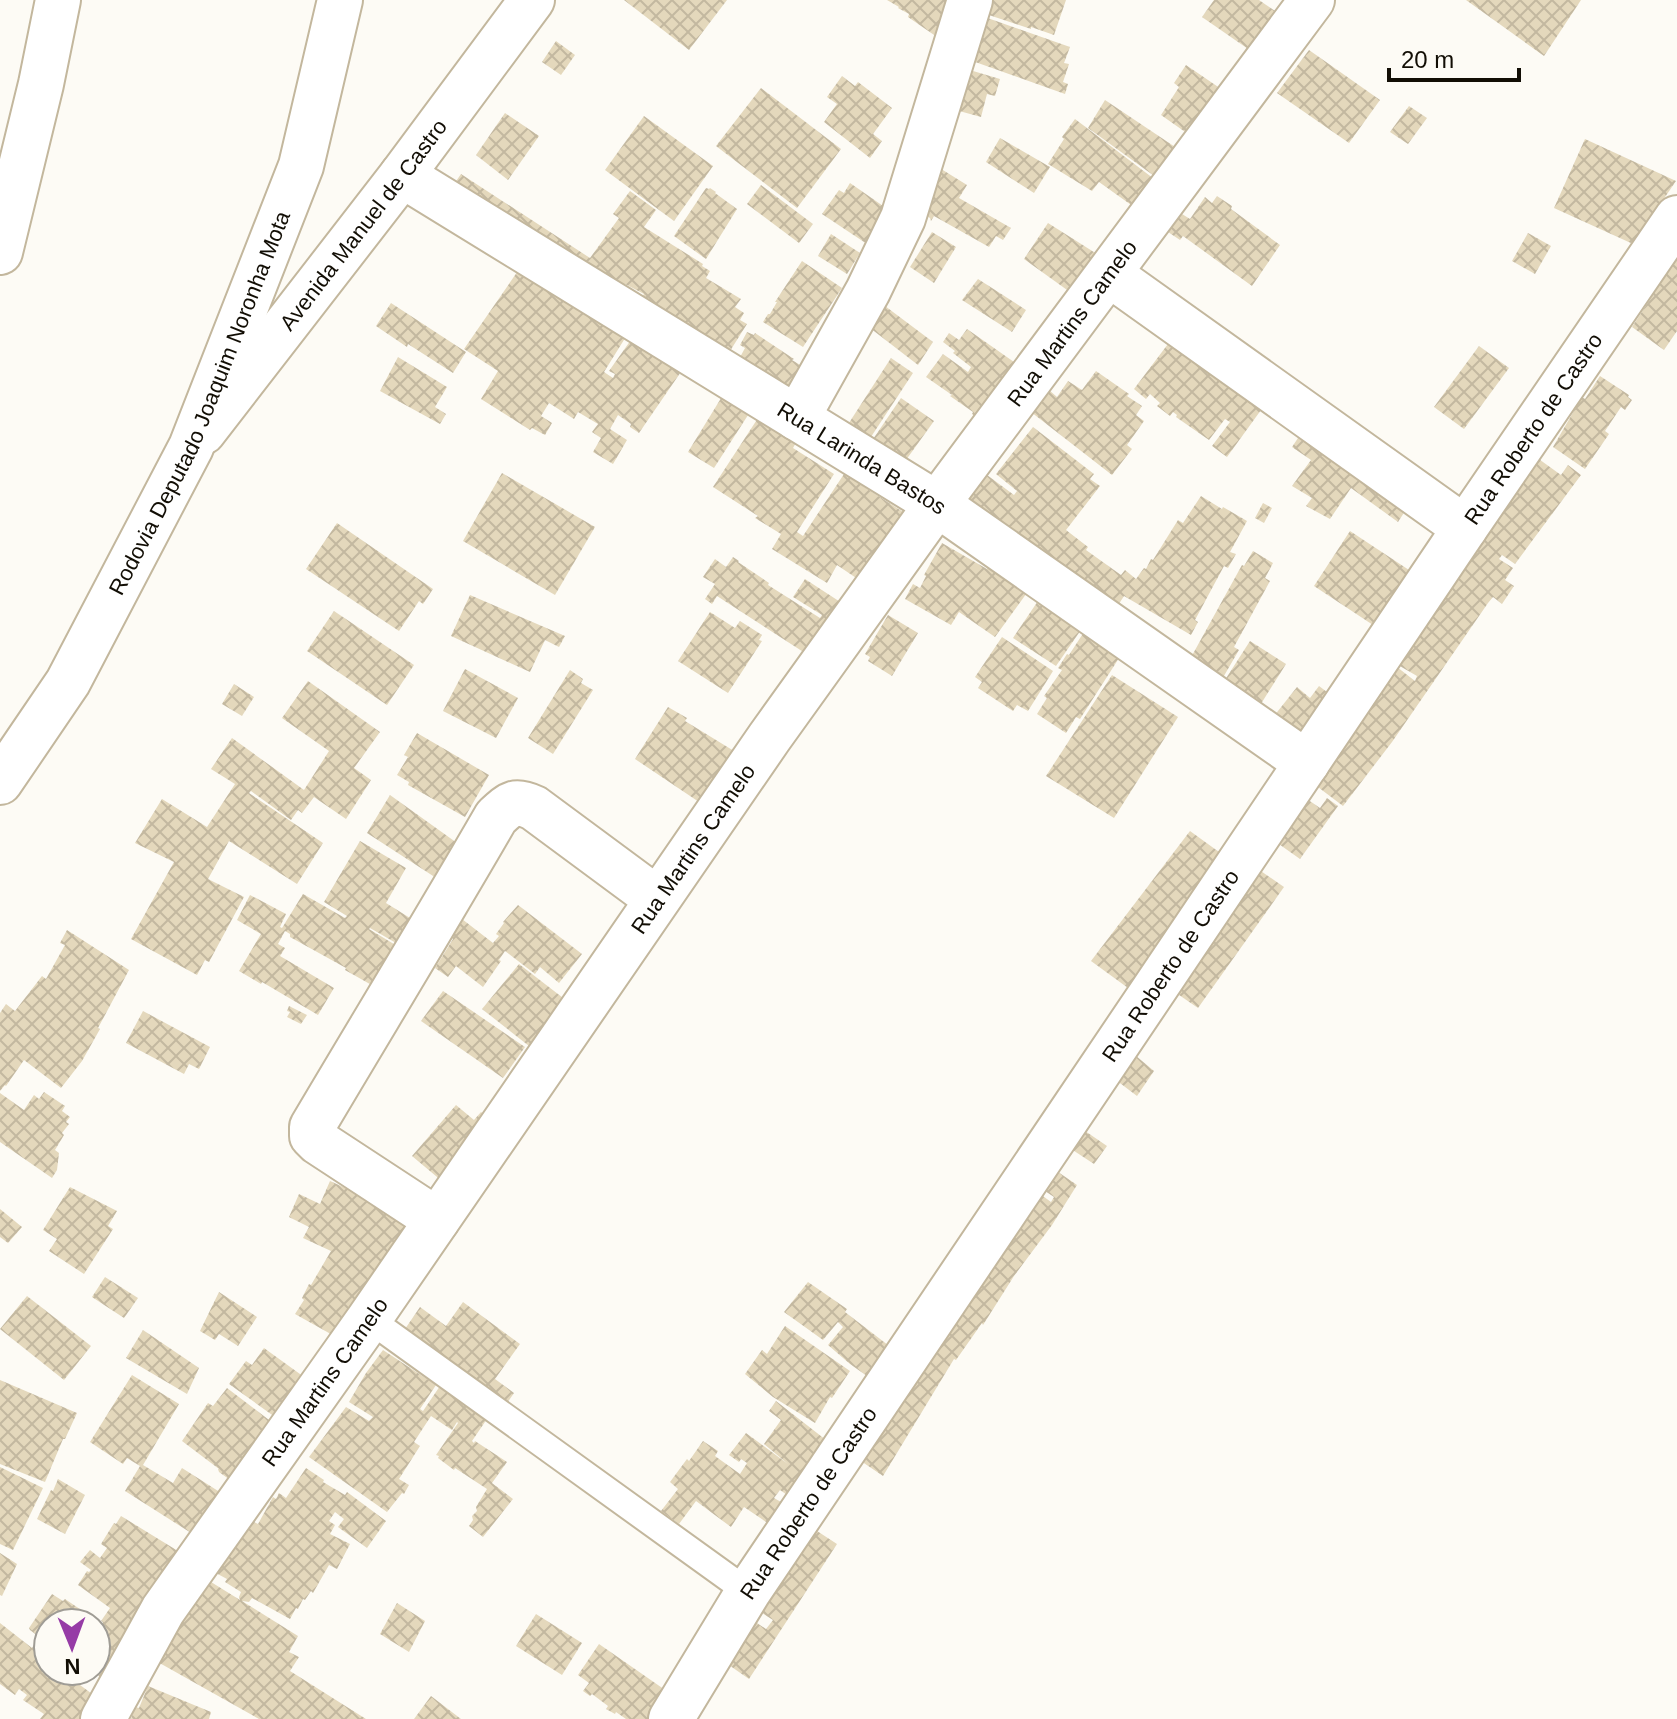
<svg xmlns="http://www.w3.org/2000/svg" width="1677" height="1719" viewBox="0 0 1677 1719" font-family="Arial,sans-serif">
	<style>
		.building { fill: url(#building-cross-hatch) }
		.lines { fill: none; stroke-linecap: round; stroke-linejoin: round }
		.service-casing { stroke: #c3b79d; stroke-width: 30 }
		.minor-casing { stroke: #c3b79d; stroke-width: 48 }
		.tertiary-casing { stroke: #c3b79d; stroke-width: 48 }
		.trunk-casing { stroke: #c3b79d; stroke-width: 48 }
		.service { stroke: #fff; stroke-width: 26 }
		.minor { stroke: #fff; stroke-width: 44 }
		.tertiary { stroke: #fff; stroke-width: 44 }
		.trunk { stroke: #fff; stroke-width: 44 }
		.labels { text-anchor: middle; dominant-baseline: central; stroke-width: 6; stroke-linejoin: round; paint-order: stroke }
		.street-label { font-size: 22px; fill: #120e05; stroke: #fdfbf5 }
	</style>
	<defs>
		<pattern id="building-cross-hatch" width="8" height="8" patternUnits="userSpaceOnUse" patternTransform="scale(2)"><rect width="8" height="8" fill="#e4d8bc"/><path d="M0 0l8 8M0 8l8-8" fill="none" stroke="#c3b8a0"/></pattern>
	</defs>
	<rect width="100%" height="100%" fill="#fdfbf5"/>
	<g class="building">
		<polygon points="624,0 727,0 689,50"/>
		<polygon points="887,0 961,0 937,37 908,17 909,14 898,8 899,7"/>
		<polygon points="984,0 1066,0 1054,35 1031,27 1031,29 980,12"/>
		<polygon points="1214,0 1259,0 1278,13 1251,51 1202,17"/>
		<polygon points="1466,0 1581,0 1544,56"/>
		<polygon points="979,15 1070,47 1064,63 1069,64 1063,82 1068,84 1065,94 964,58"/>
		<polygon points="556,41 575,55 561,75 542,62"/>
		<polygon points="1309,50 1380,100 1349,143 1277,93"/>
		<polygon points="1186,65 1230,95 1198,141 1161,115 1179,87 1174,83"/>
		<polygon points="963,68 1000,79 995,96 987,94 981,117 952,109"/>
		<polygon points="842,76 855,86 858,82 892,108 873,134 882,141 870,158 824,122 837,104 827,97"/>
		<polygon points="761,88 841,149 797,208 716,146"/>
		<polygon points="1105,100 1190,157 1168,186 1088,128"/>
		<polygon points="1409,106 1427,118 1408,144 1390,132"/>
		<polygon points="505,113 539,136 508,180 476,155"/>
		<polygon points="644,116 713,166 674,221 605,170"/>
		<polygon points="1075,119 1166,188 1141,212 1099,182 1092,191 1048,164 1064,139 1062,137"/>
		<polygon points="1000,138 1050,167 1034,193 986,162"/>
		<polygon points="1585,139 1676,181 1633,244 1554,208"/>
		<polygon points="938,167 967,185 959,198 1011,228 1003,240 996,236 989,247 934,216 931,221 930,218 925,215"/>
		<polygon points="461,174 590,258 619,218 613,214 630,191 656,210 644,227 703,264 702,266 710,271 706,278 741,299 735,307 744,313 740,320 747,324 725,359 637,305 644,294 625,284 619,294 452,187"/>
		<polygon points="850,183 896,215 867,244 822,214 839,190 844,193"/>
		<polygon points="761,185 813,224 799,243 747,204"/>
		<polygon points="706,188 709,189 710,188 716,192 715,193 737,209 706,259 674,236"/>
		<polygon points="1217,196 1232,206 1231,209 1280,245 1252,286 1183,236 1180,240 1168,232 1182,214 1190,219 1205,197 1212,203"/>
		<polygon points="1048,223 1108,261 1081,300 1024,259"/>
		<polygon points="932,232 956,247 934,283 910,267"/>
		<polygon points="1528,233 1551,246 1535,274 1512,261"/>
		<polygon points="831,234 860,253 847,274 818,256"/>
		<polygon points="1677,244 1677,331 1664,350 1632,327 1660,284 1657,281"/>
		<polygon points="802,261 842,288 803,347 763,322 768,314 770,314 777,302 775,302"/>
		<polygon points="522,265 627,335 604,372 613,378 615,374 609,371 633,337 685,366 639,433 630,427 631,424 618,415 610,429 627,440 613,464 593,452 601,438 592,432 598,424 578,412 574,419 549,403 541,416 552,423 545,435 532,428 530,430 481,399 498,371 464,349"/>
		<polygon points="978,279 1026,310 1012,332 962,300"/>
		<polygon points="391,303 466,352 453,373 408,344 407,347 376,326"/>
		<polygon points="885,306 933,342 918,365 870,328"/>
		<polygon points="967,329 1014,362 1012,364 1026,375 988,427 972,414 973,412 950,396 952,395 926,377 943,354 968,372 971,367 953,353 955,351 943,342 949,333 959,340"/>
		<polygon points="747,332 754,335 755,333 794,359 792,360 815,374 799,397 738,361 745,348 740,345"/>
		<polygon points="1177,332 1269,399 1227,457 1212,446 1230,422 1225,419 1209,440 1176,417 1177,415 1173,412 1170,416 1157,406 1160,403 1150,394 1146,399 1134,389"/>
		<polygon points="1479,346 1509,368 1464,429 1434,407"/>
		<polygon points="398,357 447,387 435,407 446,414 440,424 380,391"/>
		<polygon points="891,358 913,373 867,443 845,429"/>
		<polygon points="1096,371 1129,394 1127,396 1142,406 1136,415 1144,421 1127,445 1132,449 1112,475 1031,412 1049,390 1057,397 1068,381 1082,390"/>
		<polygon points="1600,376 1629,395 1628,397 1632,400 1625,410 1621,407 1605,431 1609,434 1585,469 1553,447 1582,397 1585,399"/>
		<polygon points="723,395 750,412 714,468 688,452"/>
		<polygon points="901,398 934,421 901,467 869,445"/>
		<polygon points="760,415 798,439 793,448 834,474 797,532 803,536 844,474 911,517 868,586 837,565 827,583 772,549 781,534 755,518 758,516 713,487"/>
		<polygon points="1033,427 1094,474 1090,479 1100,486 1066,530 1088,547 1086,550 1121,575 1125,570 1136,579 1144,568 1146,569 1151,559 1153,560 1178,520 1183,523 1201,496 1222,509 1223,507 1247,521 1230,552 1236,554 1228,568 1224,566 1195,620 1198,622 1191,635 1124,596 1115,610 955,507 983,472 1014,495 1017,491 996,474"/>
		<polygon points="1304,429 1416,494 1398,522 1351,488 1330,519 1306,506 1312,498 1292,486 1311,460 1292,447"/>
		<polygon points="1536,457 1561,475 1568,465 1581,475 1515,564 1502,555 1499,559 1513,568 1505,580 1514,586 1502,604 1493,597 1488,603 1392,742 1343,806 1310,781 1397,667 1415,681 1417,676 1398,665"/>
		<polygon points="502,473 595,527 555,595 463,541"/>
		<polygon points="1263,503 1272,508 1264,523 1255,518"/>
		<polygon points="337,523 433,589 423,604 419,601 399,631 306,569"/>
		<polygon points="1350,531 1409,570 1373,625 1314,586"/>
		<polygon points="942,543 987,569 990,565 1029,590 995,637 959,612 951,625 905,599 913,584 920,588 926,576 924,575"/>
		<polygon points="1253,551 1273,563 1265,578 1270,581 1234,647 1239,650 1221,681 1189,661 1242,565 1244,566"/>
		<polygon points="733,557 739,561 738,562 769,583 768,585 820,618 822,615 793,597 805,579 851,609 808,655 717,596 712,604 705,599 715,584 703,577 715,559 726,567"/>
		<polygon points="470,595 565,636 559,647 545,640 530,672 451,636"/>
		<polygon points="1040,598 1083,627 1056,666 1013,638"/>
		<polygon points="334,611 414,665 387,705 307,651"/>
		<polygon points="710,612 735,628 740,621 762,635 759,640 762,641 728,693 678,661"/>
		<polygon points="888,615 918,633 892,676 868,661 870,657 865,654"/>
		<polygon points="1084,632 1121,655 1080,719 1076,717 1066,733 1037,714 1047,698 1044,696 1062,670 1058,668 1067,654 1069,655"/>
		<polygon points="1002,637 1053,671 1028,711 1017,705 1013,711 978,688 982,682 975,677"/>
		<polygon points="1250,641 1286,664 1259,707 1223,683"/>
		<polygon points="465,669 518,698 496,738 443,711"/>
		<polygon points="570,670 583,679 581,683 593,690 553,754 528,738"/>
		<polygon points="1112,675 1178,717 1114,818 1046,776"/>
		<polygon points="308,681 380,732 354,768 371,780 346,819 314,797 302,813 298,810 291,820 251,791 249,793 323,843 297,884 229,841 208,879 244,897 209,962 205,960 197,975 131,939 174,862 135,843 162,799 207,827 235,784 211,769 232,738 304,790 329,751 282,718"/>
		<polygon points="234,684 254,697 242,716 222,704"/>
		<polygon points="1319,686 1339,701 1308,740 1274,716 1297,687 1310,698"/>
		<polygon points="668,707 687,718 685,721 747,759 699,802 635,759"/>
		<polygon points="417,733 489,775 465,817 408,785 409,782 397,775 408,757 404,755"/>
		<polygon points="390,795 471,853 450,887 367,833"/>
		<polygon points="1304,797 1320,808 1327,798 1338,806 1300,859 1276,842"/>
		<polygon points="1190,831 1237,865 1139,996 1091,961"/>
		<polygon points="360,841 406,868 386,903 410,918 396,943 370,928 369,929 407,952 384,992 345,970 346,968 290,937 290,934 285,931 278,944 285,948 280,956 334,988 318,1015 262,982 261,984 239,971 261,934 237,920 250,895 286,914 280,927 282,928 303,894 345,918 347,916 324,902"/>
		<polygon points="1255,867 1284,887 1198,1008 1166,986"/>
		<polygon points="518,905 582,954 559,983 540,967 535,974 505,951 499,960 501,961 483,987 456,966 448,977 435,968 453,939 451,937 462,919 493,943 499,936 496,934 504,923 503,922"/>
		<polygon points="67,930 129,970 105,1015 98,1028 100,1029 82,1061 61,1088 24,1060 6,1086 5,1085 0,1091 0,1013 6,1004 15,1011 42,976 46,979 65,945 60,943"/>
		<polygon points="519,964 580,1011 543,1057 482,1009"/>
		<polygon points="443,991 525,1047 503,1078 421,1021"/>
		<polygon points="289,1006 307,1015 301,1024 287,1017 290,1012 287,1011"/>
		<polygon points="143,1011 210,1047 199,1069 189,1064 184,1074 126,1043"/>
		<polygon points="1123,1045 1154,1071 1137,1096 1104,1071"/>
		<polygon points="44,1092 65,1106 62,1111 70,1117 66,1122 69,1124 62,1133 64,1135 55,1150 59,1153 57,1170 52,1178 0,1142 0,1093 24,1110 34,1095 39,1099"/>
		<polygon points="456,1105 474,1120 481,1112 491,1120 443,1182 412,1156"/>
		<polygon points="1072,1122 1107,1146 1094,1164 1059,1141"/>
		<polygon points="1048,1165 1077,1185 1052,1225 1014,1276 983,1325 982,1323 956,1360 954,1359 883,1476 855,1457 1032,1188 1051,1202 1054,1197 1036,1185"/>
		<polygon points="330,1181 363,1196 362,1199 412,1230 345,1342 295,1314 304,1300 302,1298 309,1284 311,1285 331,1251 303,1238 309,1227 289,1217 299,1194 320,1204"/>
		<polygon points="70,1187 117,1211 108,1226 113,1229 84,1274 49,1251 57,1239 43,1230"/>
		<polygon points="0,1209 22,1227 8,1243 0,1237"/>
		<polygon points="105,1277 138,1298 124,1318 92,1297"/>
		<polygon points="808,1282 847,1309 845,1312 897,1352 874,1381 850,1364 828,1345 843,1327 838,1322 823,1340 784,1312"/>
		<polygon points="219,1292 257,1317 238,1346 219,1334 215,1340 200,1331"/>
		<polygon points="27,1296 91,1346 64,1380 0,1329"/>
		<polygon points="463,1302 520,1344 495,1379 514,1393 501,1412 405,1329 420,1307 446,1326"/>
		<polygon points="785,1326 850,1371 832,1398 830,1397 815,1423 773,1397 745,1374 762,1350 767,1354"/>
		<polygon points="143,1330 199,1368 187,1394 126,1358"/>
		<polygon points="264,1348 311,1382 282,1422 229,1384 246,1361 252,1365"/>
		<polygon points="383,1350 436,1385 420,1409 423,1411 440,1386 487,1419 472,1441 474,1443 475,1441 507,1462 492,1483 513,1499 483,1537 469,1526 473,1520 472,1516 477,1511 476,1507 487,1489 455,1468 454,1470 438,1458 439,1456 436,1455 458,1423 457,1422 452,1430 431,1416 414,1442 420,1446 399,1479 409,1485 404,1494 402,1493 387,1512 309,1457 346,1407 369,1421 373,1417 349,1402 366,1373"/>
		<polygon points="132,1375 179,1404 143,1465 173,1483 182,1468 226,1496 199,1538 125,1491 140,1466 127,1458 123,1464 90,1442"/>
		<polygon points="0,1380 77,1413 65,1439 63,1439 45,1482 0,1464"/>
		<polygon points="227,1388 277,1426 237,1485 219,1472 218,1469 219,1469 182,1441 208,1403 213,1406"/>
		<polygon points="776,1401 826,1440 790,1497 780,1490 774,1498 793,1509 778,1530 744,1507 731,1527 696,1501 679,1524 661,1511 678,1489 670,1482 687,1459 689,1461 703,1441 718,1451 715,1456 740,1474 747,1463 741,1459 739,1462 729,1455 746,1433 788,1464 764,1444 781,1420 769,1411"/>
		<polygon points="0,1467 43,1488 13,1550 0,1544"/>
		<polygon points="306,1468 324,1480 323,1482 345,1495 347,1492 386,1521 367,1548 338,1527 344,1519 335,1512 329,1521 335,1525 330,1534 350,1544 337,1569 329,1565 313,1593 311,1591 305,1600 303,1599 298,1609 296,1608 290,1619 252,1598 249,1602 242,1601 298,1636 289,1652 299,1657 290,1671 366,1719 259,1719 156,1661 203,1577 240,1600 239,1597 241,1592 225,1582 227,1579 214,1572 230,1544 235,1547 250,1520 258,1524 273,1497 276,1499 279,1493 286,1498"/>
		<polygon points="58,1479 85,1495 65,1534 37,1519 51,1490 53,1491"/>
		<polygon points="121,1516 191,1559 107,1682 92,1671 96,1671 96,1623 48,1623 48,1671 89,1671 80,1685 99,1699 88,1719 40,1719 44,1714 23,1700 27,1695 19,1689 15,1695 0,1684 0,1623 32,1648 39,1637 30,1630 29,1628 52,1594 63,1601 65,1599 102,1624 103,1622 101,1621 110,1608 78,1585 87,1571 89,1572 91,1570 80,1562 90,1550 100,1558 107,1548 101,1544 114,1523 116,1524"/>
		<polygon points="814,1529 837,1544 749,1679 726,1663 754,1621 766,1629 773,1620 759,1611"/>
		<polygon points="0,1553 17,1564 2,1596 0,1595"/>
		<polygon points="397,1603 425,1621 409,1652 380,1634"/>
		<polygon points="536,1614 582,1643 562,1675 516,1646"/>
		<polygon points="599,1644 668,1692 656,1719 626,1719 616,1712 615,1714 606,1709 608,1706 592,1694 590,1696 583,1691 589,1683 578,1675"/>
		<polygon points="148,1686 211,1712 209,1719 131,1719 135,1707 139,1708"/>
		<polygon points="431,1696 461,1719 414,1719"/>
	</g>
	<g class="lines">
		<defs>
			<polyline id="service" points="369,1319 748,1592"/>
			<g id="minor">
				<path id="s1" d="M402 175 937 504 1307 763"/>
				<polyline points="1109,274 1465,528"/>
				<polyline points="797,418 868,291 903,218 970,0"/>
				<path d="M437 1220 318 1142 312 1136V1127C373 1024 436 921 496 817 511 803 515 799 534 808L657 899"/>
				<path id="s2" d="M103 1719 163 1610 369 1319 769 738 937 504 1312 0"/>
				<path id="s3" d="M671 1719 748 1592 1465 528 1677 218"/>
			</g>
			<g id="tertiary">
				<path id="s4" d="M203 432 402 175 532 0"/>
			</g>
			<g id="trunk">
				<polyline points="0,252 41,84 58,0"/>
				<path id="s5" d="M0 782 68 682 191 447 301 166 340 0"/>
			</g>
		</defs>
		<use href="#service" class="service-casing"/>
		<use href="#minor" class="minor-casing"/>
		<use href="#tertiary" class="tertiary-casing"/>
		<use href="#trunk" class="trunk-casing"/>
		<use href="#service" class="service"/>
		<use href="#minor" class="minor"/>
		<use href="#tertiary" class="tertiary"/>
		<use href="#trunk" class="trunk"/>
	</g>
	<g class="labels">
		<g class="street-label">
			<text stroke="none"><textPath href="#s4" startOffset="262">Avenida Manuel de Castro</textPath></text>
			<text stroke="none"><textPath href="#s2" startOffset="1700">Rua Martins Camelo</textPath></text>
			<text stroke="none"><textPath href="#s5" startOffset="430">Rodovia Deputado Joaquim Noronha Mota</textPath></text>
			<text stroke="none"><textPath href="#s3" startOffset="1552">Rua Roberto de Castro</textPath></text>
			<text stroke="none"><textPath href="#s1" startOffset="540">Rua Larinda Bastos</textPath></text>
			<text stroke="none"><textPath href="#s2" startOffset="1052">Rua Martins Camelo</textPath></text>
			<text stroke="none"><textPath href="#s3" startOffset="904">Rua Roberto de Castro</textPath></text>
			<text stroke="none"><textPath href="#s2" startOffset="404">Rua Martins Camelo</textPath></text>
			<text stroke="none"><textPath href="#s3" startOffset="256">Rua Roberto de Castro</textPath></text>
		</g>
	</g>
	<g transform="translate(72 1647) rotate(179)"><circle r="38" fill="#fdfbf5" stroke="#9f9c95" stroke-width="2"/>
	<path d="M0-6L14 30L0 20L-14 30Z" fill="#963ba6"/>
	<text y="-12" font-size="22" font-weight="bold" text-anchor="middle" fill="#120e05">N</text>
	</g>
	<path d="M1389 68v12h130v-12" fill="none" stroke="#120e05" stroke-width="4"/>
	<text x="1401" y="68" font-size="24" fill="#120e05" stroke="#fdfbf5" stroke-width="6" paint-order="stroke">20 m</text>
</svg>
